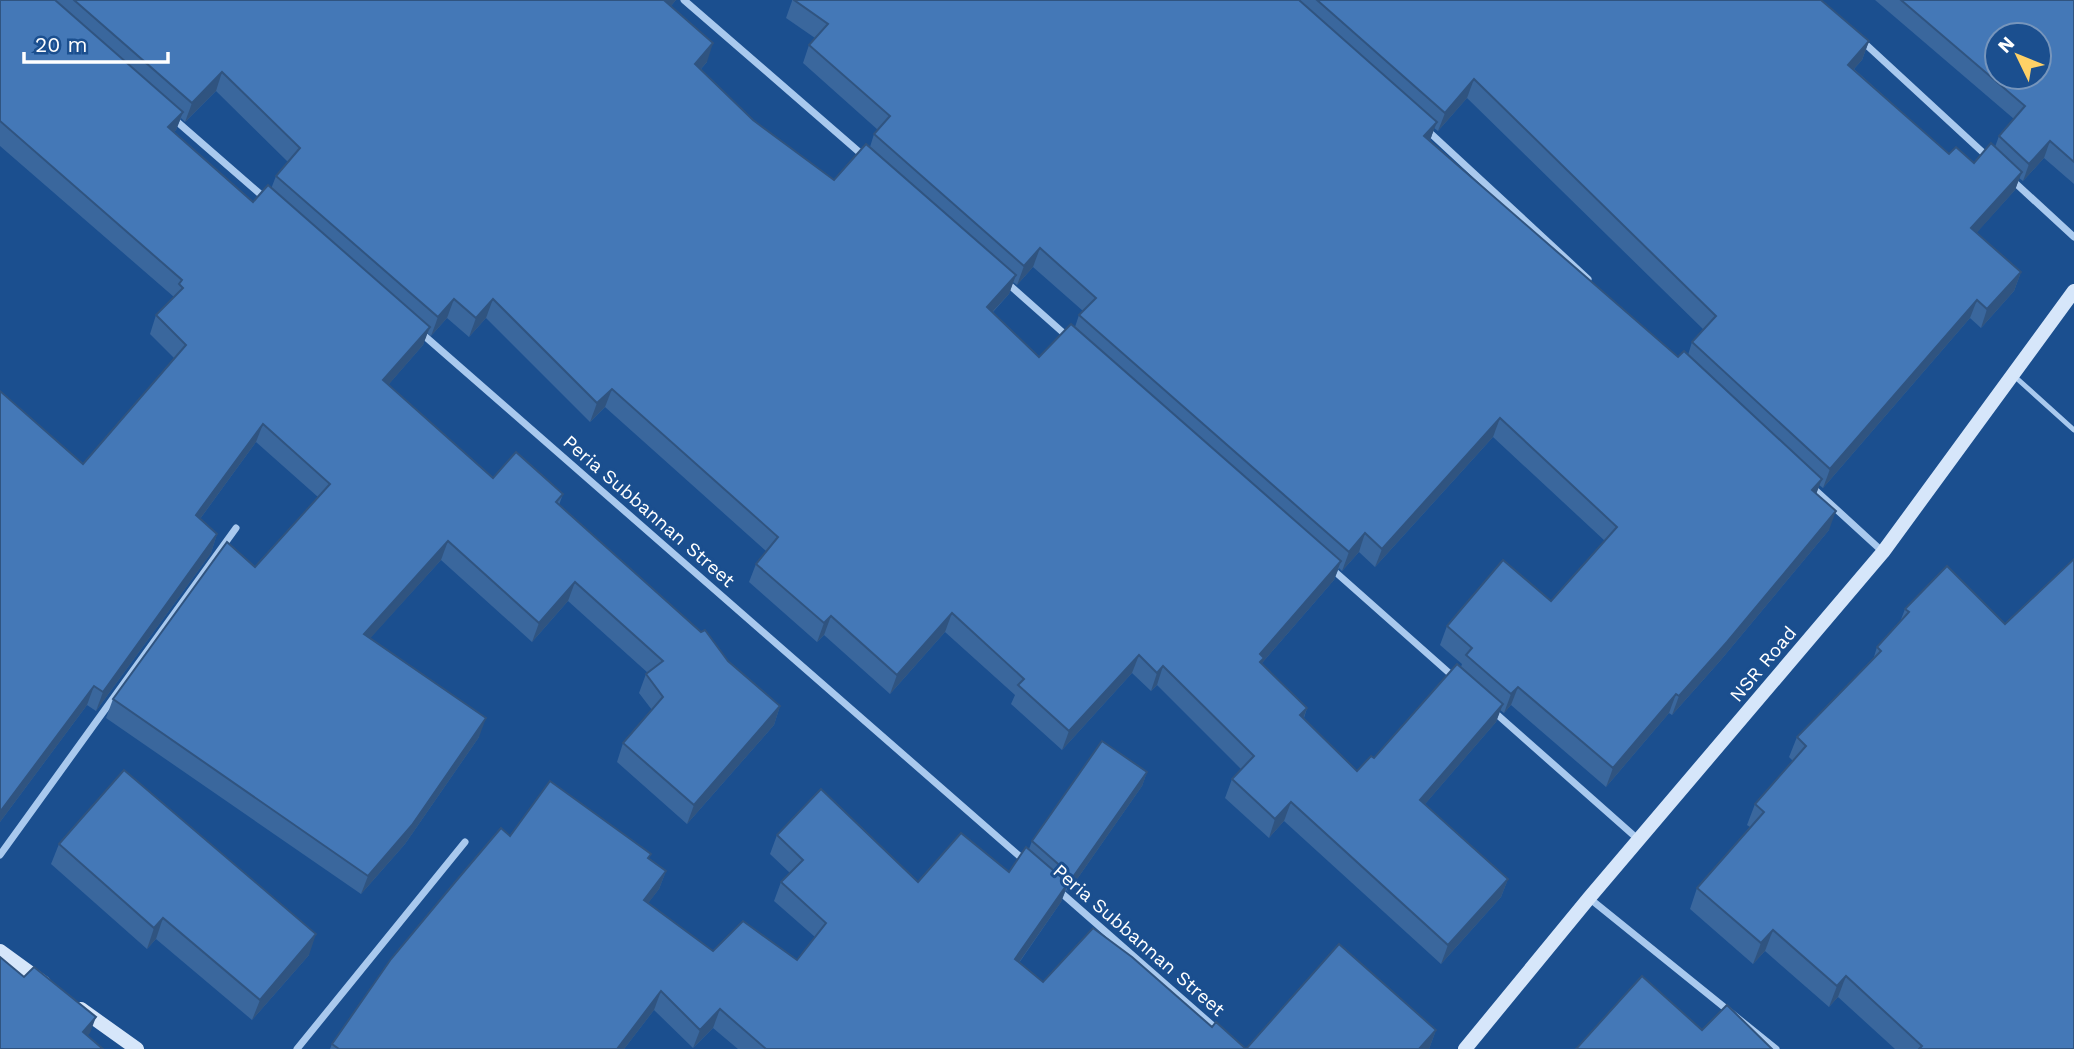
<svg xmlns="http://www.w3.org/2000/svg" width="2074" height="1049" viewBox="0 0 2074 1049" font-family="'Work Sans',sans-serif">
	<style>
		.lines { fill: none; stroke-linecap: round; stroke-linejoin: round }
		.lane { stroke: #a9c9ee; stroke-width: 5 }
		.street { stroke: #a9c9ee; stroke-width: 7 }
		.secondary { stroke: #d6e6fa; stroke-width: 14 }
		.wall { fill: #3a679d; fill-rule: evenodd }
		.shaded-wall { fill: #305480 }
		.building { fill: #4478b7; stroke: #305480; stroke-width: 2; fill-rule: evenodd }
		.labels { text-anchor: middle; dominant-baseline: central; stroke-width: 6; stroke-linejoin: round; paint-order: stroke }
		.street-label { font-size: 19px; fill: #fff; stroke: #1b4f8f }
	</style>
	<rect width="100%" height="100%" fill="#1b4f8f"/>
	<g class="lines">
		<polyline class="lane" points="2013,375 2074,430"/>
		<g class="street">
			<polyline points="684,0 866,158"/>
			<polyline points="1860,39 1990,159"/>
			<polyline points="174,119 266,199"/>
			<polyline points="1427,130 1588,279"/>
			<polyline points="2011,179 2074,237"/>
			<polyline points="1006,282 1068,337"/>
			<polyline points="420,332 1025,861"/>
			<polyline points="1812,487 1883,552"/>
			<polyline points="1332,569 1456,679"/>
			<polyline points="1492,710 1640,841"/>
			<polyline points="0,855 236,528"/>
			<polyline points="1058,890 1220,1032"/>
			<polyline points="1589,898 1776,1049"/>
			<polyline points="297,1049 465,842"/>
		</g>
		<g class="secondary">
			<polyline points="0,951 44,983"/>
			<polyline points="81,1009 137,1049"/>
			<polyline points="1465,1049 1589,898 1883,552 2074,291"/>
		</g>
	</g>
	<g class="wall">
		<path d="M0 0H676L671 6 707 62 701 69 753 120 834 180 870 147 874 134 878 130 803 63 809 45 815 38 786 18 792 1V0H1821L1869 41 1862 60 1854 69 1949 154 1974 163 1995 147 1999 136 2014 119 1875 0H2074V184L2044 158 2023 181 2019 178 2015 190 1976 233 2021 272 2014 291 1981 328 1970 318 1823 488 1819 485 1816 494 1829 530 1720 661 1672 715 1669 713 1606 787 1511 705 1504 713 1500 710 1496 722 1425 804 1508 879 1501 897 1441 964 1284 821 1269 838 1225 798 1232 779 1241 769 1157 685 1151 691 1132 673 1062 750 1011 704 1015 695 945 632 890 694 824 635 817 642 749 582 756 564 766 551 605 407 590 422 486 318 469 337 447 318 431 336 427 333 423 345 388 385 493 478 563 494 559 505 728 661 780 706 774 725 687 824 617 762 623 743 652 710 639 693 646 674 648 673 568 601 532 642 441 560 370 638 479 737 405 844 361 894 106 718 113 699 255 567 318 497 256 442 200 519 217 534 211 553 96 711 87 705 0 822V391L83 464 174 358 150 334 156 315 174 297 0 146ZM216 91 288 162 276 176 271 189 253 202 174 132 176 130 181 118 185 122ZM1467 98 1704 330 1692 342 1688 355 1678 357 1430 141 1434 128 1438 131ZM1033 267 1083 311 1079 315 1075 327 1039 357 993 312 1009 294 1013 282 1017 285ZM1493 437 1605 541 1551 601 1447 626 1440 645 1462 664 1461 667 1374 758 1357 771 1304 718 1307 708 1261 664 1262 663 1334 580 1339 568 1342 571 1359 552 1375 567Z"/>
		<polygon points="1947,566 2074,1049 1895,1049 1838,997 1829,1007 1765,951 1753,964 1690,909 1697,888 1750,827 1747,825 1755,804 1793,761 1789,757 1797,737 1873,660 1877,647 1900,622 1905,609"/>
		<polygon points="1147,772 1142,786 1068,892 1066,890 1061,902 1019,963 1043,982 1212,1027 1246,1049 1436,1030 1429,1049 738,1049 713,1028 693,1048 654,1010 624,1049 330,1049 332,1044 510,836 649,859 666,871 659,889 648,903 713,951 797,960 815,937 774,901 781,882 790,873 770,854 777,835 918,882 1009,872 1029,849 1032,841"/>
		<polygon points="59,844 309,955 252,1020 156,939 147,949 51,864"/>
	</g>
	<g class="shaded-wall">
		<polygon points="667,0 676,0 659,20"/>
		<polygon points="1869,41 1862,60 1841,83 1848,65"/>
		<polygon points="713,43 707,62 688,83 695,64"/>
		<polygon points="222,72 216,91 185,122 192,103"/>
		<polygon points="1474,79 1467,98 1438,131 1445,113"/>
		<polygon points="183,112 176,130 161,146 168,127"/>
		<polygon points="1437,122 1430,140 1424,136"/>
		<polygon points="2050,141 2044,158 2023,181 2029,164"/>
		<polygon points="2022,172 2015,190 1964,247 1971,228"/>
		<polygon points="1040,248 1033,267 1017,285 1024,266"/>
		<polygon points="2021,272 2014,291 1981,328 1987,309"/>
		<polygon points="1016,275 1009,294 980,325 987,307"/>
		<polygon points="454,299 447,318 431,336 438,317"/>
		<polygon points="493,299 486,318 469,337 476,318"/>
		<polygon points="1977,300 1970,318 1823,488 1830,469"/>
		<polygon points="430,327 423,345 376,399 383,380"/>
		<polygon points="612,389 605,407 590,422 597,403"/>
		<polygon points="1500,418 1493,437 1375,567 1382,549"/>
		<polygon points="263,424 256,442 189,534 196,515"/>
		<polygon points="1822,479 1815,497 1812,490"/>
		<polygon points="1836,511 1829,530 1720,661 1672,715 1679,696"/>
		<polygon points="1365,533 1359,552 1342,571 1349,552"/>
		<polygon points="217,534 211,553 96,711 103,692"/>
		<polygon points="448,541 441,560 357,653 364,634"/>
		<polygon points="1341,561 1334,580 1262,663 1257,676 1260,654"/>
		<polygon points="575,582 568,601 532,642 539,623"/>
		<polygon points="952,613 945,632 890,694 897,675"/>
		<polygon points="831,616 824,635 817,642 824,623"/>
		<polygon points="1139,655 1132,673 1062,750 1069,731"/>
		<polygon points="1163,666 1157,685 1151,691 1157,673"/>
		<polygon points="94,686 87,705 0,822 0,812"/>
		<polygon points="1518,687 1511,705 1504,713 1511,694"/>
		<polygon points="1676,694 1669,713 1606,787 1613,768"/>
		<polygon points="1503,704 1496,722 1413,818 1420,800"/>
		<polygon points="780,706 774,725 687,824 694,805"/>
		<polygon points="1307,708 1300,727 1300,715"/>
		<polygon points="486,718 479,737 405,844 361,894 368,876"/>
		<polygon points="1147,772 1142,786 1068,892 1073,877"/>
		<polygon points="1291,802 1284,821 1269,838 1275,819"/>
		<polygon points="666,871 659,889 637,918 644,900"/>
		<polygon points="1508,879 1501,897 1441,964 1448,945"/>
		<polygon points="1068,883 1061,902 1008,978 1015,959"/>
		<polygon points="163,918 156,939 147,949 154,928"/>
		<polygon points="1773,930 1765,951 1753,964 1761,943"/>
		<polygon points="316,934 309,955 252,1020 260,1000"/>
		<polygon points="1846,976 1838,997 1829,1007 1837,986"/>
		<polygon points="661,991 654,1010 624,1049 617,1049"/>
		<polygon points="720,1009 713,1028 693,1048 700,1030"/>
		<polygon points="96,1017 90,1033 77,1048 83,1032"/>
		<polygon points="1436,1030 1429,1049 1419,1049"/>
	</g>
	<g class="building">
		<polygon points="0,0 55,0 183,112 168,127 253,202 268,185 430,327 383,380 493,478 516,452 563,494 556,502 701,632 705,630 728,661 780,706 694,805 623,743 663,697 646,674 663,661 575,582 539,623 448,541 364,634 486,718 412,825 368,876 113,699 227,542 255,567 330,484 263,424 196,515 217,534 103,692 94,686 0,812 0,391 83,464 186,345 156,315 183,288 179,284 182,280 0,121"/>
		<polygon points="74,0 667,0 665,1 713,43 695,64 753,120 834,180 866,144 1016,275 987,307 1039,357 1071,324 1341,561 1260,654 1264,658 1260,662 1307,708 1300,715 1357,771 1371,756 1374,758 1457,664 1503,704 1420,800 1508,879 1448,945 1291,802 1275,819 1232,779 1254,756 1163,666 1157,673 1139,655 1069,731 1018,685 1024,679 952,613 897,675 831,616 824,623 756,564 778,537 612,389 597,403 493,299 476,318 454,299 438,317 276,176 300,148 222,72 192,103"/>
		<polygon points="794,0 1299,0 1437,122 1424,136 1678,357 1684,351 1822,479 1812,490 1836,511 1727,642 1679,696 1676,694 1613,768 1518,687 1511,694 1466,655 1472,648 1447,626 1503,560 1551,601 1617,527 1500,418 1382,549 1365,533 1349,552 1079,315 1096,298 1040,248 1024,266 874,134 890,116 809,45 828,24"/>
		<polygon points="1317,0 1821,0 1869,41 1848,65 1949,154 1956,147 1974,163 1991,143 2022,172 1971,228 2021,272 1987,309 1977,300 1830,469 1692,342 1716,316 1474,79 1445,113"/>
		<path d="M1901 0H2074V162L2050 141 2029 164 1999 136 2025 106ZM1997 35H2039V77H1997Z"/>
		<polygon points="2074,559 2074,1049 1919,1049 1922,1046 1846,976 1837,986 1773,930 1761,943 1697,888 1764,812 1755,804 1806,746 1797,737 1881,651 1877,647 1909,612 1905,609 1947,566 2005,624"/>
		<polygon points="1102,741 1147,772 1073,877 1032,841"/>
		<polygon points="124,770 316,934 260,1000 163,918 154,928 59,844"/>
		<polygon points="550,781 651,854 648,858 666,871 644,900 713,951 743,921 797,960 826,923 781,882 803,860 777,835 821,789 918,882 961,833 1009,872 1026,847 1068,883 1015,959 1043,982 1093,928 1132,957 1212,1027 1216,1022 1246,1049 1339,944 1436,1030 1419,1049 766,1049 720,1009 700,1030 661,991 617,1049 339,1049 332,1044 391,959 456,881 501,828 510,836"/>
		<polygon points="0,957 24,977 34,967 96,1017 83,1032 103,1049 0,1049"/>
		<polygon points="1642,976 1702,1030 1727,1005 1772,1049 1576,1049"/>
	</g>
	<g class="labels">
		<g class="street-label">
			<text transform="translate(649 511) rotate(41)">Peria Subbannan Street</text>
			<text transform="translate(1763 664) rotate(-50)">NSR Road</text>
			<text transform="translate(1139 940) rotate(41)">Peria Subbannan Street</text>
		</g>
	</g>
	<g transform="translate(2018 56) rotate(313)"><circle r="33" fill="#1b4f8f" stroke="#7695bc" stroke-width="2"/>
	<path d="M0-5L12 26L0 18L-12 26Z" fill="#ffd166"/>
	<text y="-10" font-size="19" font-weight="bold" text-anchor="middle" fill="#ffffff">N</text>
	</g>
	<path d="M24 52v10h144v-10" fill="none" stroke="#ffffff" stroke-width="3.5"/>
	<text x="35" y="52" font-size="21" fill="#ffffff" stroke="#1b4f8f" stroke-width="5" paint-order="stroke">20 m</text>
</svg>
